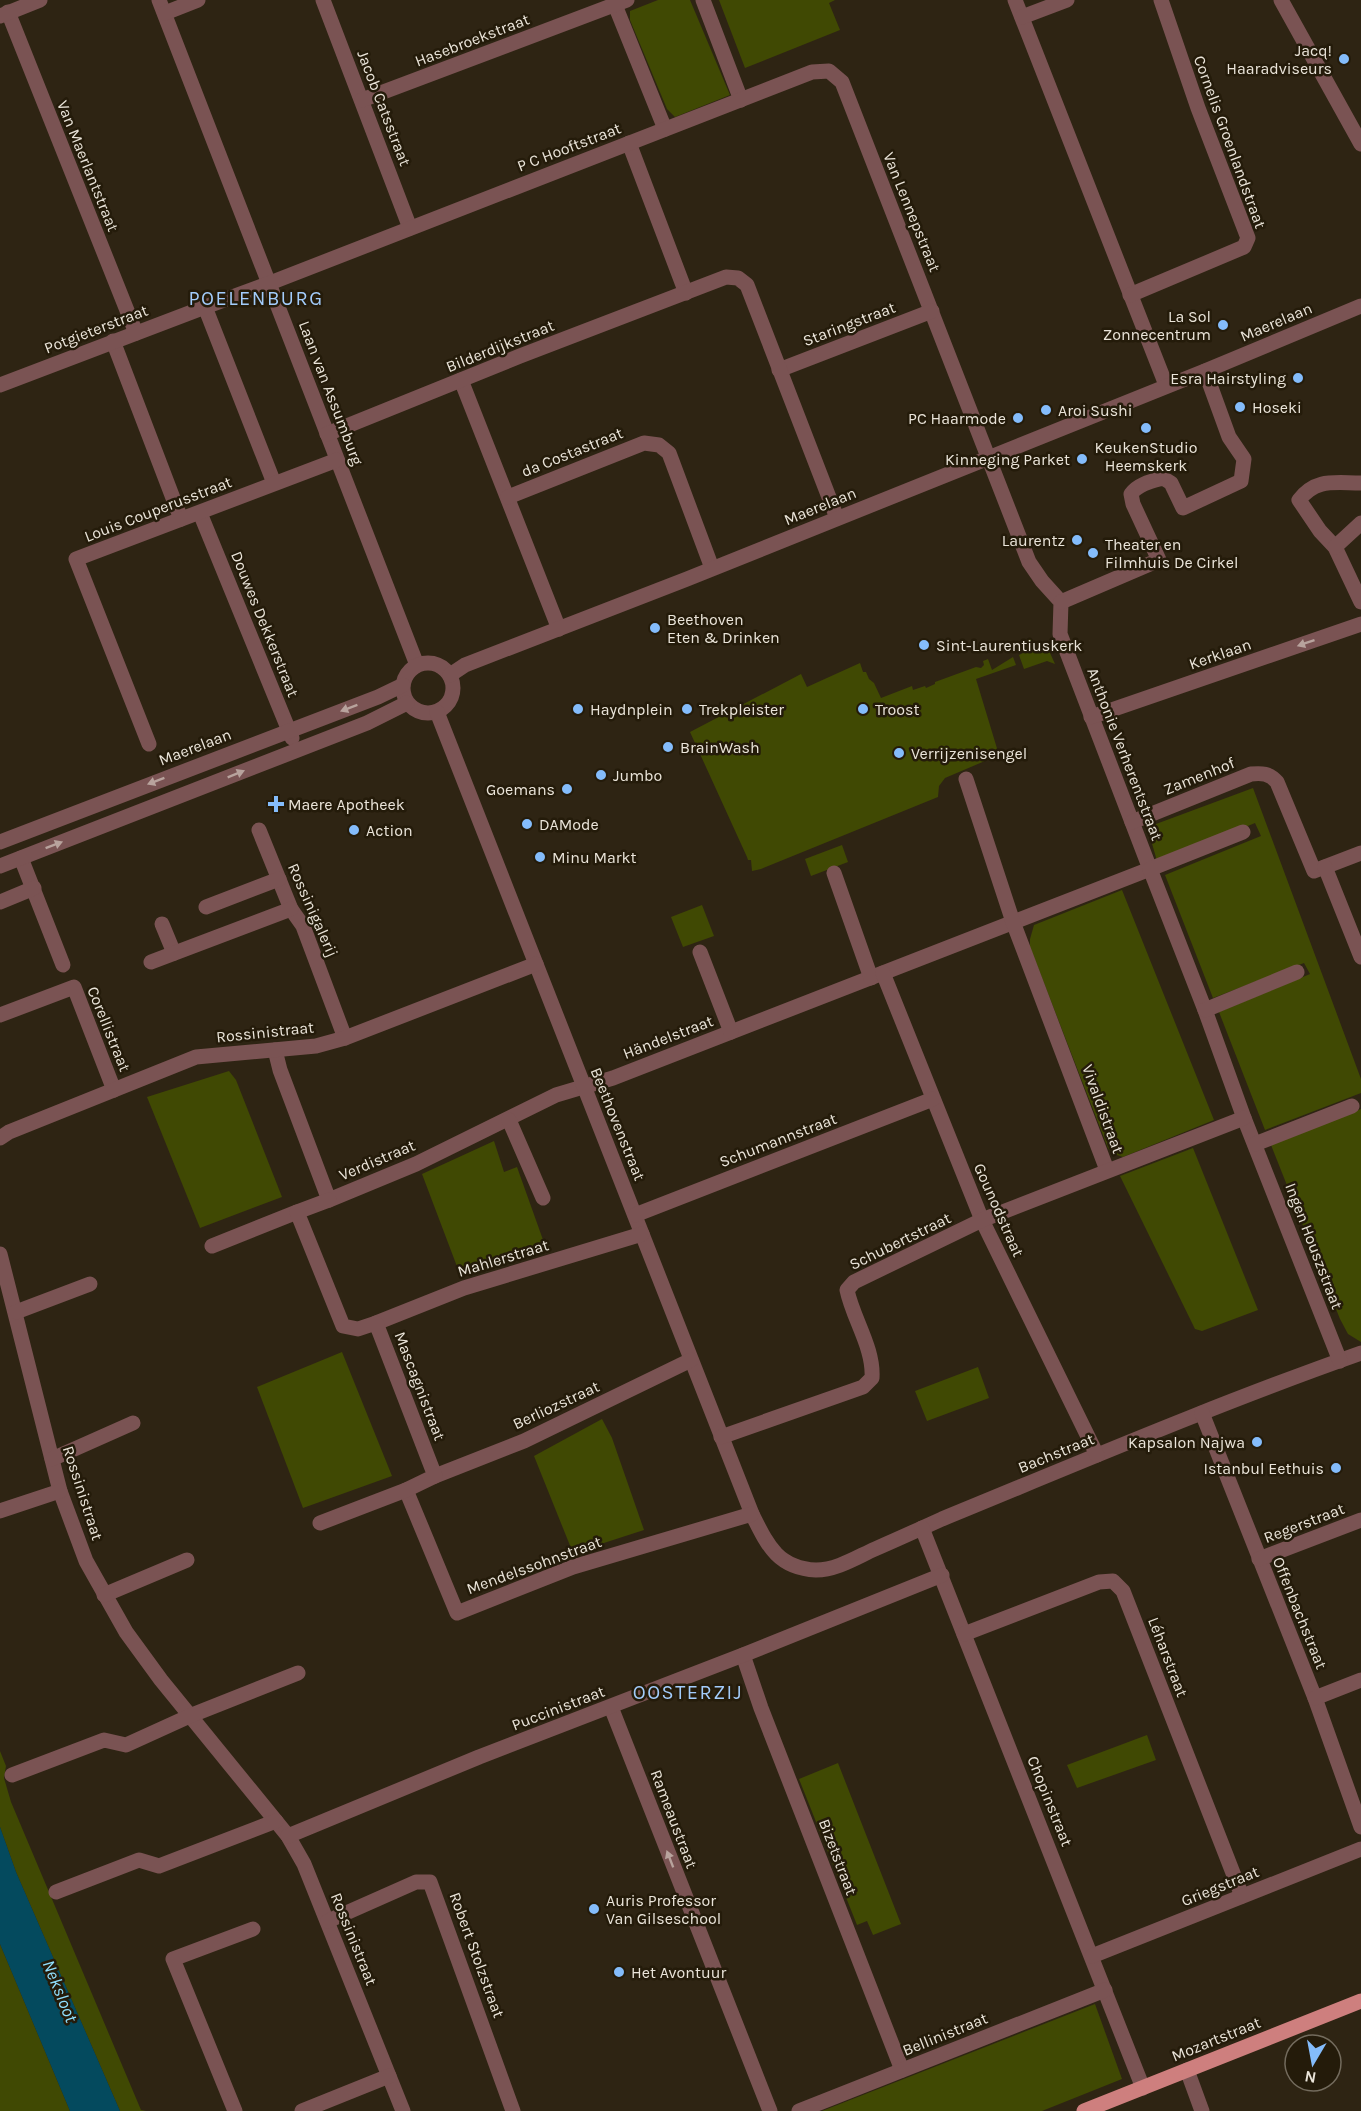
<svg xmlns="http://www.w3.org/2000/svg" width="1361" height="2111" viewBox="0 0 1361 2111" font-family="Karla,sans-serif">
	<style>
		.green { fill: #404903 }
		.water { fill: #044a5e }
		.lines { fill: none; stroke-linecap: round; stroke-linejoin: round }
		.minor { stroke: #7a5353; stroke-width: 15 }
		.major { stroke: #ce7f7e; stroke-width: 15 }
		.oneway { fill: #b8a39d }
		.poi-dot { fill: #84bcfb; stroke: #241b0a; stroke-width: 2 }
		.labels { text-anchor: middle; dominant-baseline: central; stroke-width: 5; stroke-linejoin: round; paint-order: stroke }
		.street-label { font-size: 16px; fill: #eae4d9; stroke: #241b0a }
		.poi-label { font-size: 16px; fill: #eae4d9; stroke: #241b0a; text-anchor: start }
		.water-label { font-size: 18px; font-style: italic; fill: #8fdefc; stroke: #241b0a }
		.quarter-label { font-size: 20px; letter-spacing: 1.5px; fill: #a3ccfb; stroke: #241b0a }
	</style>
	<rect width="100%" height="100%" fill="#2e2413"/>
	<g class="green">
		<polygon points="658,0 690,0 730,95 675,117 667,109 630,20 630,11"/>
		<polygon points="719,0 835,0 829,3 840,30 745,68"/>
		<polygon points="1031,639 1035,648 1046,644 1055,664 1047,661 1024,669 1019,655 1023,653 1020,644"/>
		<polygon points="1013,657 1016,665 976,679 999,755 945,778 939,786 938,797 761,869 752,871 751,860 748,860 747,857 690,732 801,674 807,687 860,663 863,672 866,672 869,679 874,683 881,698 912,686 913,690 925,686 926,688 935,684 935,682 976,667 981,668 984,665 983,661 988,659 992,670"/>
		<polygon points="1253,788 1361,1079 1361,1093 1265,1130 1219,1012 1310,974 1304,963 1213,998 1165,875 1261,836 1255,823 1171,858 1157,861 1149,833 1156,824"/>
		<polygon points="842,845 848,862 811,876 805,859"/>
		<polygon points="1122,890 1214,1120 1123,1157 1114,1154 1108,1148 1030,947 1030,939 1034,925"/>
		<polygon points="702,905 714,936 683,947 671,917"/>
		<polygon points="229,1071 236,1080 282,1197 200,1228 147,1097"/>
		<polygon points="1361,1109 1361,1342 1348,1334 1340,1319 1271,1145"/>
		<polygon points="494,1141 504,1172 517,1167 547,1251 461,1277 422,1174"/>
		<polygon points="1193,1148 1258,1310 1202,1331 1195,1329 1120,1176"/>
		<polygon points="342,1352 392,1476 303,1508 257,1387"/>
		<polygon points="978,1367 989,1398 927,1421 915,1391"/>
		<polygon points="602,1419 612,1438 644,1530 573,1553 534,1456"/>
		<polygon points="1147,1735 1156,1760 1077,1788 1067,1765"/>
		<polygon points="0,1751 6,1766 4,1778 11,1802 141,2110 146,2111 120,2111 16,1872 0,1827"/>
		<polygon points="838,1763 901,1924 873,1935 867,1921 857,1925 799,1779"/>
		<polygon points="0,1944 70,2111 0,2111"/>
		<polygon points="1095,2004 1122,2079 1042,2111 822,2111"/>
	</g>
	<polygon class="water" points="0,1827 16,1872 120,2111 70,2111 0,1944"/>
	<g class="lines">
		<g class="minor">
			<polyline points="159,0 417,665"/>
			<polyline points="323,0 410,228"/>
			<polyline points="703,0 741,100"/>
			<polyline points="1015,0 1166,385"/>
			<polyline points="1281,0 1361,144"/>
			<polyline points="615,5 665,129"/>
			<polyline points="8,12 136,333"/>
			<polyline points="165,13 198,0"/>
			<polyline points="0,16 40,0"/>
			<polyline points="1022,17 1067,0"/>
			<polyline points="362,100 627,0"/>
			<polyline points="629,143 686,293"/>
			<polyline points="1130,295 1244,247 1248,238 1198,108 1161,0"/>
			<polyline points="205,307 270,283 812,72 829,71 842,82 1029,562 1042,581 1061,602 1060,634 1150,869 613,1078 556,1095 416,1164 329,1200 280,1070 275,1050"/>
			<polyline points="113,341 181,519"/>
			<polyline points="779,370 932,311"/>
			<polyline points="461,380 559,629"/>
			<polyline points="0,385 205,307 274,483"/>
			<polyline points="327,434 520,356 726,277 738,278 747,285 837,518"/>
			<path d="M1361 483C1334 483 1316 478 1299 500L1320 531 1335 547 1361 602"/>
			<polyline points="508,497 644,443 659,445 669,453 712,568"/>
			<polyline points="200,513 292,738"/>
			<polyline points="1335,547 1361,523"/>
			<path d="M1061 602 1159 560 1133 504 1131 494C1138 484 1152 481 1163 478L1171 483 1183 508 1241 481 1244 459 1229 437 1205 371"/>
			<circle cx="428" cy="688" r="25"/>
			<polyline points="450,675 465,665 687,579 1205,371 1361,306"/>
			<path d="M437 712 752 1514C767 1544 777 1568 816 1570 837 1570 857 1557 875 1549 898 1539 920 1529 942 1519 1081 1462 1219 1403 1361 1353"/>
			<polyline points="1091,717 1361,624"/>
			<polyline points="149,744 76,559 337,460"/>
			<polyline points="966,779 1013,922 1107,1170"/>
			<path d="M1132 822 1251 774C1262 773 1269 773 1277 782L1314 871 1361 853"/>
			<polyline points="259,830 291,909 303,926 345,1038"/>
			<polyline points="1243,832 1150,869 1205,1010 1244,1118 1340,1361"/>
			<polyline points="0,842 378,697 403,685"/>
			<polyline points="21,858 63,965"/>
			<polyline points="0,866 367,723 407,703"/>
			<polyline points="1325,867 1361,957"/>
			<polyline points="834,873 871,978"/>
			<polyline points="0,902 34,888"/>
			<polyline points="206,907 279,879"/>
			<polyline points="162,924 174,953"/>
			<polyline points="700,952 731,1032"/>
			<polyline points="151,962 291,909"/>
			<polyline points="883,973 982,1220 1097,1455"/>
			<polyline points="1205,1010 1297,972"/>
			<polyline points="0,1015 74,987 114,1090"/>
			<polyline points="509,1120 543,1198"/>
			<polyline points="0,1138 9,1132 196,1057 316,1046 345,1038 536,964"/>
			<polyline points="1255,1144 1352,1106"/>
			<polyline points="635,1215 933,1099"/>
			<polyline points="212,1246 297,1212"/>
			<polyline points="0,1254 60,1491 86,1561 126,1632 161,1680 288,1836 304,1864 403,2111"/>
			<polyline points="16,1312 90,1284"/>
			<polyline points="376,1323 464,1288 642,1234"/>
			<polyline points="1202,1413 1315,1698 1361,1827"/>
			<path d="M721 1437 863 1387 872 1378C874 1348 853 1319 847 1290L854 1282 982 1220 1244 1118"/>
			<polyline points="52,1459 133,1423"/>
			<polyline points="435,1476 524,1441 691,1360"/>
			<polyline points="406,1490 457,1613 573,1567 752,1514"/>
			<polyline points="0,1511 60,1491"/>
			<polyline points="320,1523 406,1490 435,1476 376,1323 358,1329 343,1326 297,1212 329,1200"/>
			<polyline points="922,1528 1143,2088"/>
			<polyline points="1259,1559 1361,1520"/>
			<polyline points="104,1595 187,1560"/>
			<polyline points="964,1634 1099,1582 1113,1581 1123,1591 1242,1896"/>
			<polyline points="743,1655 761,1708 902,2070"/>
			<polyline points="1315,1698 1361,1680"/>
			<polyline points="611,1707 770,2111"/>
			<polyline points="12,1775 104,1740 126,1745 192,1715 298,1673"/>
			<polyline points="288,1836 479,1757 743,1655 942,1575"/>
			<polyline points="56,1892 139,1860 159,1866 276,1821"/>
			<polyline points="328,1921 416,1882 430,1882 513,2111"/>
			<polyline points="1092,1956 1361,1849"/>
			<polyline points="1187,2070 1202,2111"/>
			<polyline points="235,2111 173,1959 253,1929"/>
			<polyline points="302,2111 389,2076"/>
			<polyline points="799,2111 1105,1990"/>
		</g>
		<polyline class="major" points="1084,2111 1361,2001"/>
	</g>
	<defs><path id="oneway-solid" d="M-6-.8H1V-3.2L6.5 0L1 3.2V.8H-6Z" transform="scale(1.5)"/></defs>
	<g class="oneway">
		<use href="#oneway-solid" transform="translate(1306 643) rotate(161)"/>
		<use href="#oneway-solid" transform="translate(349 708) rotate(159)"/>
		<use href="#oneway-solid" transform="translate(236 774) rotate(-22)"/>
		<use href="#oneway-solid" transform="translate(156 781) rotate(159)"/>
		<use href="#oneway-solid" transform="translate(54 845) rotate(-21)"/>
		<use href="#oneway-solid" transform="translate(670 1859) rotate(-111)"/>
	</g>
	<g class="poi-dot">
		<circle cx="1344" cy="59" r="6"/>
		<circle cx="1223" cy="325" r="6"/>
		<circle cx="1298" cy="378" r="6"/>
		<circle cx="1240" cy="407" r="6"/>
		<circle cx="1046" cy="410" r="6"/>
		<circle cx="1018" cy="418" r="6"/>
		<circle cx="1146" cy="428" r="6"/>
		<circle cx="1082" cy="459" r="6"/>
		<circle cx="1077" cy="540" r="6"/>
		<circle cx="1093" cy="553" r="6"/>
		<circle cx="655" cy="628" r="6"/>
		<circle cx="924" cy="645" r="6"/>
		<circle cx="578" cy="709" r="6"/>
		<circle cx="687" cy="709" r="6"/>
		<circle cx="863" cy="709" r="6"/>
		<circle cx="668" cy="747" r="6"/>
		<circle cx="899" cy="753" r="6"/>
		<circle cx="601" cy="775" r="6"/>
		<circle cx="567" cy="789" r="6"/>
		<path d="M273 795h6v6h6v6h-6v6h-6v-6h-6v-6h6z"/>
		<circle cx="527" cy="824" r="6"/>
		<circle cx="354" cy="830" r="6"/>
		<circle cx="540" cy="857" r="6"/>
		<circle cx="1257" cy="1442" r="6"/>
		<circle cx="1336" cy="1468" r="6"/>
		<circle cx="594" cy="1909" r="6"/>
		<circle cx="619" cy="1972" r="6"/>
	</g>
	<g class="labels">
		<g class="street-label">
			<text transform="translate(472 40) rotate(-21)">Hasebroekstraat</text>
			<text transform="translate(384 108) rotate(69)">Jacob Catsstraat</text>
			<text transform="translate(1230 142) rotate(70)">Cornelis Groenlandstraat</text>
			<text transform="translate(569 147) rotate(-21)">P C Hooftstraat</text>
			<text transform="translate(88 166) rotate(68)">Van Maerlantstraat</text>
			<text transform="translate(912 212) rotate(68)">Van Lennepstraat</text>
			<text transform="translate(1276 322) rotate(-23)">Maerelaan</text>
			<text transform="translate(849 324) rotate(-21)">Staringstraat</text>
			<text transform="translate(96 329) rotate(-21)">Potgieterstraat</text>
			<text transform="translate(500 346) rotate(-22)">Bilderdijkstraat</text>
			<text transform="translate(331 393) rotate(69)">Laan van Assumburg</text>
			<text transform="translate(572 452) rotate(-22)">da Costastraat</text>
			<text transform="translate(820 506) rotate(-22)">Maerelaan</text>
			<text transform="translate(158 509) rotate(-21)">Louis Couperusstraat</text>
			<text transform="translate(265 624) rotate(68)">Douwes Dekkerstraat</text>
			<text transform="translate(1220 654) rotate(-19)">Kerklaan</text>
			<text transform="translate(195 747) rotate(-21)">Maerelaan</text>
			<text transform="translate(1125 754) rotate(69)">Anthonie Verherentstraat</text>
			<text transform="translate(1199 776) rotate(-22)">Zamenhof</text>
			<text transform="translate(313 910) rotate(66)">Rossinigalerij</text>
			<text transform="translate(109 1029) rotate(68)">Corellistraat</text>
			<text transform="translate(265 1032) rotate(-6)">Rossinistraat</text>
			<text transform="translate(668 1037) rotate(-21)">Händelstraat</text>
			<text transform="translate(1103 1109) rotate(70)">Vivaldistraat</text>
			<text transform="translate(618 1124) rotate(68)">Beethovenstraat</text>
			<text transform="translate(778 1140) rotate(-21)">Schumannstraat</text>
			<text transform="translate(377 1160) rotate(-23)">Verdistraat</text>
			<text transform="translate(999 1210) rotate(66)">Gounodstraat</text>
			<text transform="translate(900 1241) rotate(-26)">Schubertstraat</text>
			<text transform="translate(1314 1246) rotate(69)">Ingen Houszstraat</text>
			<text transform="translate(503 1258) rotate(-17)">Mahlerstraat</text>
			<text transform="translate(420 1386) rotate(69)">Mascagnistraat</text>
			<text transform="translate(556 1405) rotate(-25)">Berliozstraat</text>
			<text transform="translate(1056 1453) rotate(-22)">Bachstraat</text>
			<text transform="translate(83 1493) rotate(72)">Rossinistraat</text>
			<text transform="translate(1304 1523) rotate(-21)">Regerstraat</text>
			<text transform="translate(534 1565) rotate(-20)">Mendelssohnstraat</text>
			<text transform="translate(1300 1613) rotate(68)">Offenbachstraat</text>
			<text transform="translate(1168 1657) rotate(69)">Léharstraat</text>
			<text transform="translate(558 1708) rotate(-21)">Puccinistraat</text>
			<text transform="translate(1050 1801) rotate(68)">Chopinstraat</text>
			<text transform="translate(674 1819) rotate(69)">Rameaustraat</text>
			<text transform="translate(838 1857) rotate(69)">Bizetstraat</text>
			<text transform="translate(1220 1886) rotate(-22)">Griegstraat</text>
			<text transform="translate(354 1939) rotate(68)">Rossinistraat</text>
			<text transform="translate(477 1955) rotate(70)">Robert Stolzstraat</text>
			<text transform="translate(945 2034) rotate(-22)">Bellinistraat</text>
			<text transform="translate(1216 2039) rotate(-22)">Mozartstraat</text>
		</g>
		<g class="poi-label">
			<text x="1332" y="50" text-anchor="end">Jacq!<tspan x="1332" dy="18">Haaradviseurs</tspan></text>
			<text x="1211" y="316" text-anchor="end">La Sol<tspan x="1211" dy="18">Zonnecentrum</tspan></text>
			<text x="1286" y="378" text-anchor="end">Esra Hairstyling</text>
			<text x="1252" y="407">Hoseki</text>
			<text x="1058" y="410">Aroi Sushi</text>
			<text x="1006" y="418" text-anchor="end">PC Haarmode</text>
			<text x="1146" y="447" text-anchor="middle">KeukenStudio<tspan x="1146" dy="18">Heemskerk</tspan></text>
			<text x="1070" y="459" text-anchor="end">Kinneging Parket</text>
			<text x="1065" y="540" text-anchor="end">Laurentz</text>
			<text x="1105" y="544">Theater en<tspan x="1105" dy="18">Filmhuis De Cirkel</tspan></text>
			<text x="667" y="619">Beethoven<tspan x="667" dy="18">Eten &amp; Drinken</tspan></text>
			<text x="936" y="645">Sint-Laurentiuskerk</text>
			<text x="590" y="709">Haydnplein</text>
			<text x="699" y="709">Trekpleister</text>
			<text x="875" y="709">Troost</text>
			<text x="680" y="747">BrainWash</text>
			<text x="911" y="753">Verrijzenisengel</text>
			<text x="613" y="775">Jumbo</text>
			<text x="555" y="789" text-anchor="end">Goemans</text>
			<text x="288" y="804">Maere Apotheek</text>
			<text x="539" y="824">DAMode</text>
			<text x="366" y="830">Action</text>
			<text x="552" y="857">Minu Markt</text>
			<text x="1245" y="1442" text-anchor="end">Kapsalon Najwa</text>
			<text x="1324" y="1468" text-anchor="end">Istanbul Eethuis</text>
			<text x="606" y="1900">Auris Professor<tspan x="606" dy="18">Van Gilseschool</tspan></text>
			<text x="631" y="1972">Het Avontuur</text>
		</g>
		<g class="water-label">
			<text transform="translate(60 1991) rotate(68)">Neksloot</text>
		</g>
		<g class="quarter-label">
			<text x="256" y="298">POELENBURG</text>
			<text x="688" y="1692">OOSTERZIJ</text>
		</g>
	</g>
	<g transform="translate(1313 2063) rotate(190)"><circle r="28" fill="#241b0a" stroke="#736b5d" stroke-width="1.5"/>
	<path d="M0-4.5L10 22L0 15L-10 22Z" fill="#84bcfb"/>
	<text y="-9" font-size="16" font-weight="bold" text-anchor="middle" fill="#eae4d9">N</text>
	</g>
</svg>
